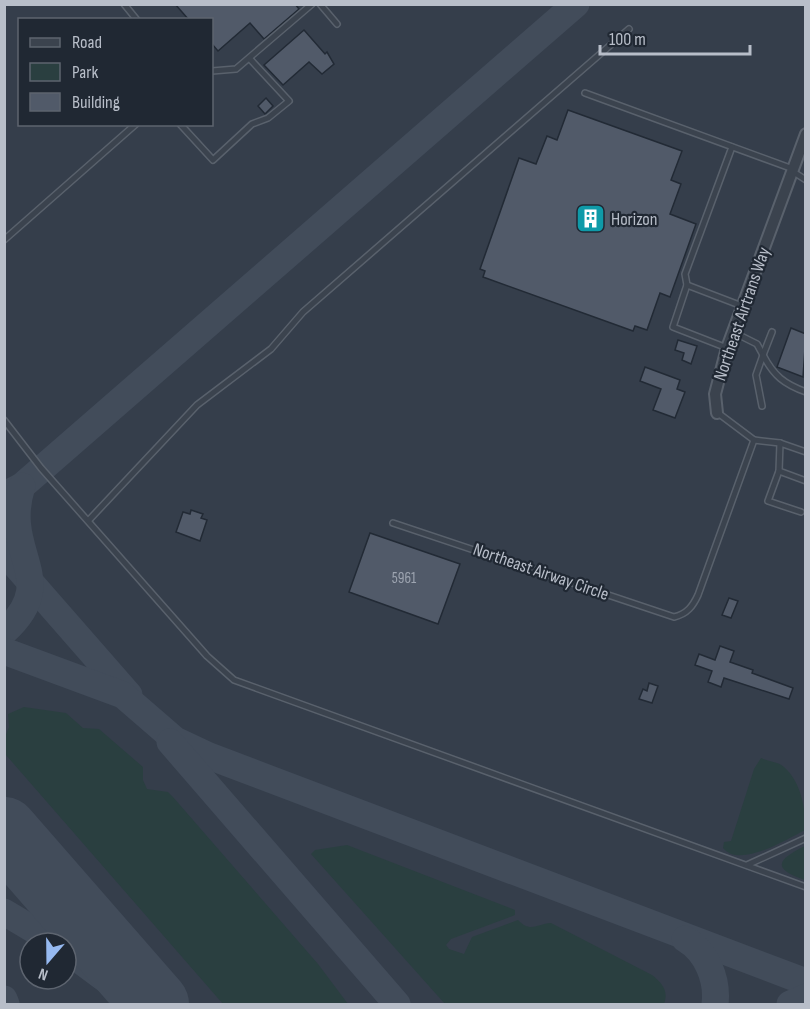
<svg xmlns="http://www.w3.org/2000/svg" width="810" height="1009" viewBox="0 0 810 1009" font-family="'Sofia Sans Condensed',sans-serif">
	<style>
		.airport { fill: #353e4b; fill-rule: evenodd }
		.green { fill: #2a3f40 }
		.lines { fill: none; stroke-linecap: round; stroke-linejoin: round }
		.taxiway { stroke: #424c5a; stroke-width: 27 }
		.runway { stroke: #424c5a; stroke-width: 68 }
		.building { fill: #515a69; stroke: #222a35; stroke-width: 1.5 }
		.service-casing { stroke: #59616c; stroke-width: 8 }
		.minor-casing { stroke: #59616c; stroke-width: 14 }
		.service { stroke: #3b434e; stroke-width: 5 }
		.minor { stroke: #3b434e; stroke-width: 10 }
		.labels { text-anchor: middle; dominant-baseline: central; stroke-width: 4.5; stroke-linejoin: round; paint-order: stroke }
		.number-label { font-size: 15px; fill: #9ea5b1 }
		.poi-label { font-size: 18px; fill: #b8bec9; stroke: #202833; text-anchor: start }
		.street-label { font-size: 18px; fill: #b8bec9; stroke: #202833 }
	</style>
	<rect width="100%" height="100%" fill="#27313e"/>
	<path class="airport" d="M5 5H805V1004H5ZM20 20H212V124H20ZM30 943H66V979H30Z"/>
	<g class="green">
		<polygon points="24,707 66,713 83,728 99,729 143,767 143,780 147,789 168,792 173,797 318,964 348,1004 223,1004 6,755 5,737 9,727 8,714"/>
		<path d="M761 758C768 761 779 762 784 767 801 782 806 809 805 830 787 839 740 869 723 848L724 842 731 841 754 769Z"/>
		<path d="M347 845 515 910V915L451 939 446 945 449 949 464 954 472 937 518 920C530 933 537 924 551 923L652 975C662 983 669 991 664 1004H445L311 854 315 850Z"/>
		<path d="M805 846V880C772 869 776 860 805 846Z"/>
	</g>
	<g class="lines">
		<g class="taxiway">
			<polyline points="4,495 22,486 576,4"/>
			<polyline points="4,552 129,695"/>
			<path d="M4 632C63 579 0 554 22 486"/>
			<polyline points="4,651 123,695 175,740 209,756 806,982"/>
			<polyline points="170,742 397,1004"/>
			<polyline points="4,912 56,943"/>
			<path d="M685 939C707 952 718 980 715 1004"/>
			<polyline points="66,950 139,1004"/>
			<polyline points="4,999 6,1004"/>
			<polyline points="790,1004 806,997"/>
		</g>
		<polyline class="runway" points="4,831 155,1004"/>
	</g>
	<g class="building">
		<polygon points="175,4 295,4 299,9 264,39 250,23 218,51 212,44 212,20 189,20"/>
		<polygon points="304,30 325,54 327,52 334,64 322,74 309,62 283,85 264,65"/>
		<polygon points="266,98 273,106 265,114 258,106"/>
		<polygon points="568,110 682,151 671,180 681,184 670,214 696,224 670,297 660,293 647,330 635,326 633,331 483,277 485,271 480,269 519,158 536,164 547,136 557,140"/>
		<polygon points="791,328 806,334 803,377 777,367"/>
		<polygon points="678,340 697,346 691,364 682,360 684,353 675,350"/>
		<polygon points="645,367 680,380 677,389 685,392 675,418 653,410 661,389 640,381"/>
		<polygon points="191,510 203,514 201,518 207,520 200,541 176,532 183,512 190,514"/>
		<polygon points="370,533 460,564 438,624 349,592"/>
		<polygon points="729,598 738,601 731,618 722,615"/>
		<polygon points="720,646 734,651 730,662 753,670 752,673 793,688 789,699 724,678 721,687 708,682 712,671 695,665 699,654 715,660"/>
		<polygon points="649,683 658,686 652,703 639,699 643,689 647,691"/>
	</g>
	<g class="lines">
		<defs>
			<g id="service">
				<polyline points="124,4 137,20"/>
				<polyline points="320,4 337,24"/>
				<polyline points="212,71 236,69 312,4"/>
				<polyline points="585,93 793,169"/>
				<polyline points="180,124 213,160 252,124 268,118 289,101 250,59"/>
				<polyline points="792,171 806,180"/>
				<polyline points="4,240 136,124"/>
				<polyline points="687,285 742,306"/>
				<polyline points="733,332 757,344 763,355"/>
				<polyline points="727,348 673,327 687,285 685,274 732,147"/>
				<polyline points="763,355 772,332"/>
				<path d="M762 406 756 375 763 355C774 376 784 384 806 392"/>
				<polyline points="4,420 41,468 207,656 234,680 806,887"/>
				<polyline points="754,440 780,443 806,452"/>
				<polyline points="780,443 779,471 806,481"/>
				<polyline points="779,471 768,501 801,512"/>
				<polyline points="89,520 197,405 271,349 303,312 629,29"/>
				<path d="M393 523 674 617C687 614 693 606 698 595L754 440 718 413"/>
				<polyline points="747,865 806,838"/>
			</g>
			<polyline id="minor" points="717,413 715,394 727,348 806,134"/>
		</defs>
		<use href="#service" class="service-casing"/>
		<use href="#minor" class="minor-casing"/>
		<use href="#service" class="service"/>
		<use href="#minor" class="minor"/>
	</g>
	<defs>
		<symbol id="building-square" viewBox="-11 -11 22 22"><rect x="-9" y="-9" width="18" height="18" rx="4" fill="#0f9aa8" stroke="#202833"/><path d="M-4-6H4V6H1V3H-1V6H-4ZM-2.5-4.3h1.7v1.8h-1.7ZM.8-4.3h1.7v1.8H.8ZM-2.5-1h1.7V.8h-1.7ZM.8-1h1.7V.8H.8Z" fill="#fff"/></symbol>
	</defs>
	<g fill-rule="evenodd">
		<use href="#building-square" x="574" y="202" width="33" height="33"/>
	</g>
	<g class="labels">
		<g class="number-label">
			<text x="404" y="578">5961</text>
		</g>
		<g class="poi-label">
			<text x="611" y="219">Horizon</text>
		</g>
		<g class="street-label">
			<text transform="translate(742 314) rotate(-71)">Northeast Airtrans Way</text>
			<text transform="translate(541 572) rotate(19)">Northeast Airway Circle</text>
		</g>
	</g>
	<rect width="810" height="1009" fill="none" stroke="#b8bec9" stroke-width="12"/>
	<rect x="18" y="18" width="195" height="108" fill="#202833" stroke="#5d646f" stroke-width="1.5"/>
	<rect x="30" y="38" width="30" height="9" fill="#3b434e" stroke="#5d646f" stroke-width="1.5"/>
	<text x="72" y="48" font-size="18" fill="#b8bec9">Road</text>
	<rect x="30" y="63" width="30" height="18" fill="#2a3f40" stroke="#5d646f" stroke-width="1.5"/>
	<text x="72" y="78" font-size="18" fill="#b8bec9">Park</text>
	<rect x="30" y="93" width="30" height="18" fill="#515a69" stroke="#5d646f" stroke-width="1.5"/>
	<text x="72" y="108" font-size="18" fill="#b8bec9">Building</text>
	<g transform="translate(48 961) rotate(200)"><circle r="28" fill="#202833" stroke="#5d646f" stroke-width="1.5"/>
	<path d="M0-4.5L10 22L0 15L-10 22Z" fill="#96b9f0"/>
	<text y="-9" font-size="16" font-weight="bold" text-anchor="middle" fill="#b8bec9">N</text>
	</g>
	<path d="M600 45v9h150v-9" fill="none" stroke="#b8bec9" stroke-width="3"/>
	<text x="609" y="45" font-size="18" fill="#b8bec9" stroke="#202833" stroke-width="4.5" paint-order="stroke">100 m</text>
</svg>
